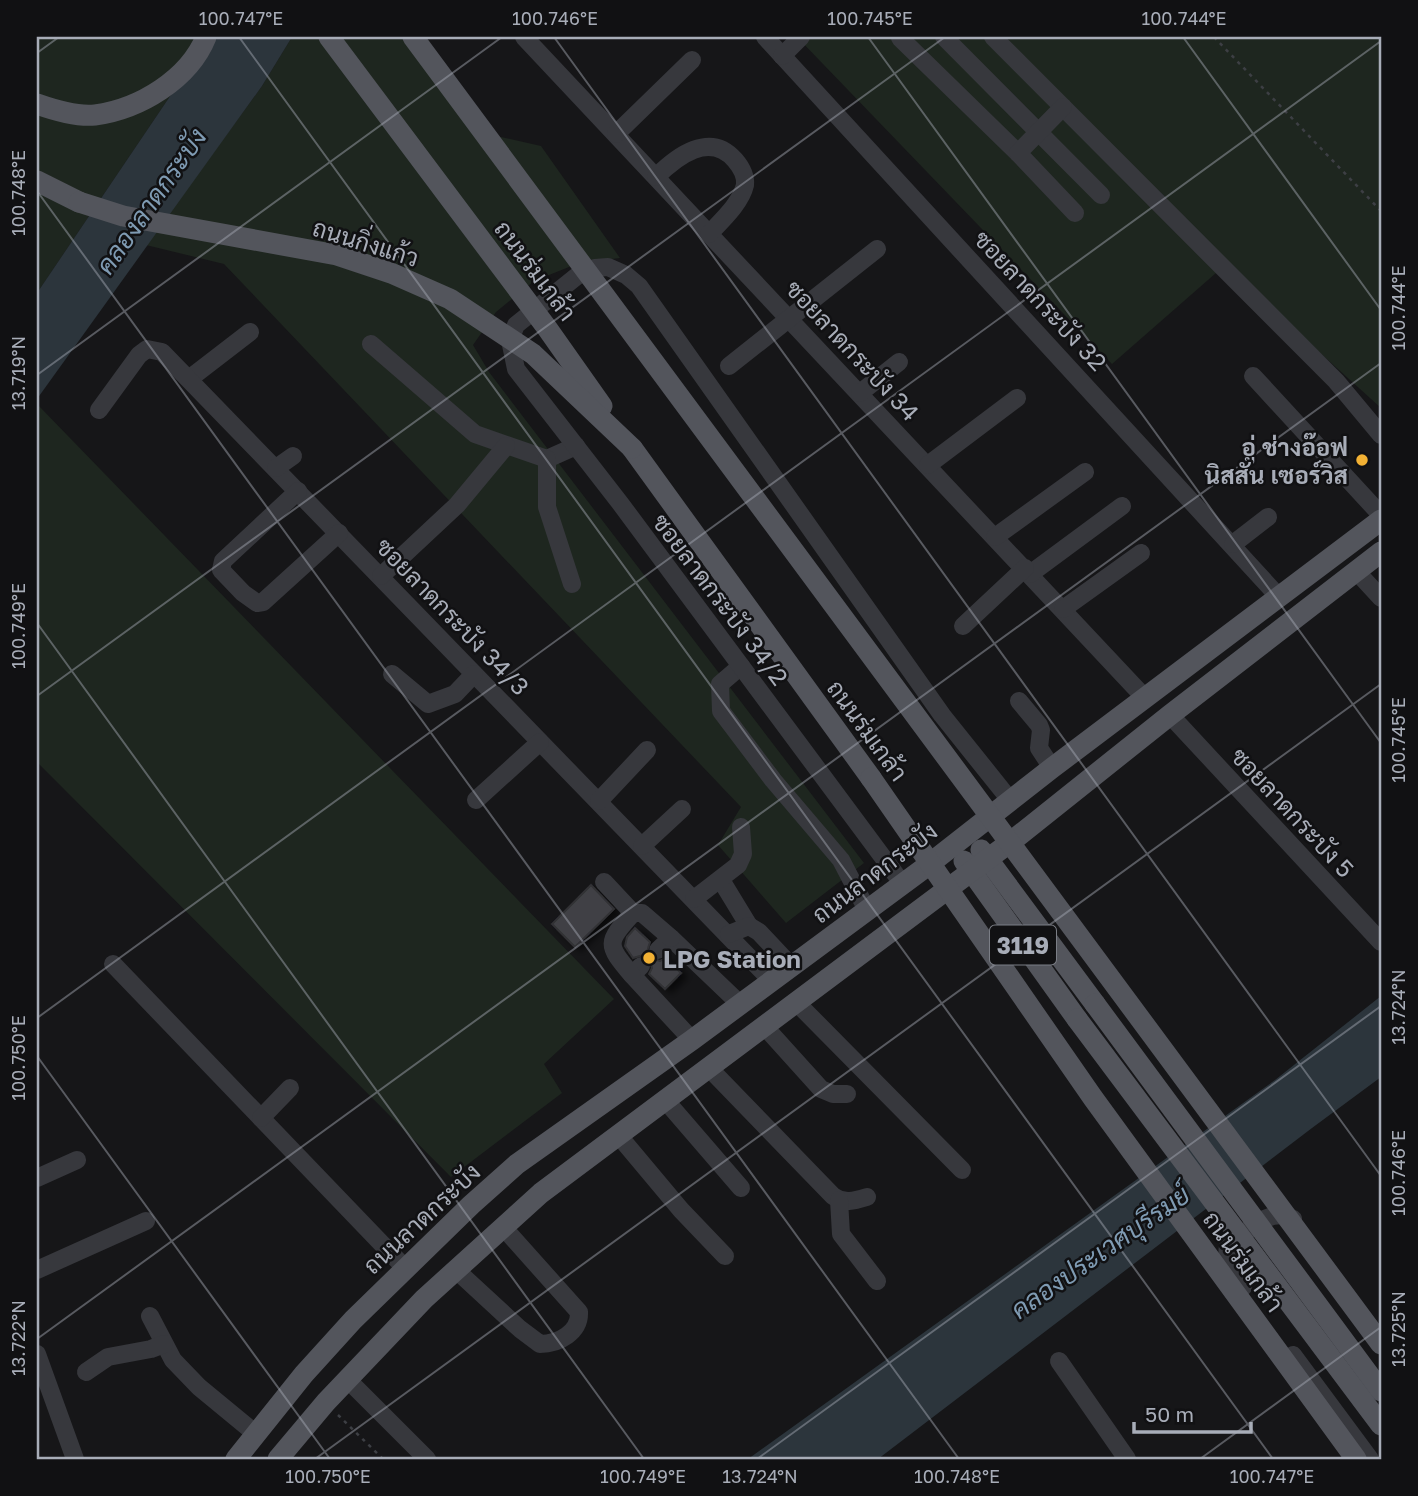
<svg xmlns="http://www.w3.org/2000/svg" width="1418" height="1496" viewBox="0 0 1418 1496" font-family="'Golos Text',Sarabun,sans-serif">
	<style>
		.green { fill: #1e261f }
		.water { fill: #2c353c }
		.building { fill: #404145; stroke: #303034; stroke-width: 2; filter: url(#shadow) }
		.lines { fill: none; stroke-linecap: round; stroke-linejoin: round }
		.path { stroke: #3d3f44; stroke-width: 2.5; stroke-dasharray: 3.5 5; stroke-linecap: butt }
		.minor { stroke: #37383d; stroke-width: 18 }
		.major { stroke: #53555c; stroke-width: 21 }
		.major-bridge { stroke: #53555c; stroke-width: 21 }
		.ticks { fill: none; stroke: #a8adb8; stroke-width: 2; stroke-opacity: 0.45 }
		.poi-dot { fill: #f2b134; stroke: #111113; stroke-width: 2.5 }
		.labels { text-anchor: middle; dominant-baseline: central; stroke-width: 5; stroke-linejoin: round; paint-order: stroke }
		.shield { fill: #111113; stroke: #7b7e86; stroke-width: 2 }
		.shield-label { font-size: 23px; font-weight: bold; fill: #a8adb8 }
		.street-label { font-size: 24px; fill: #a8adb8; stroke: #111113 }
		.poi-label { font-size: 24px; font-weight: bold; fill: #a8adb8; stroke: #111113; text-anchor: end }
		.water-label { font-size: 26px; font-style: italic; fill: #7f9bb3; stroke: #111113 }
		.neatline { fill: none; stroke: #a8adb8; stroke-width: 2.5 }
		.ticks-label { font-size: 18px; text-anchor: middle; fill: #a8adb8 }
	</style>
	<defs>
		<filter id="shadow"><feDropShadow dx="6" dy="3.5" stdDeviation="3.5" flood-color="#0009"/></filter>
	</defs>
	<rect width="100%" height="100%" fill="#161618"/>
	<g class="green">
		<polygon points="37,37 210,37 37,293"/>
		<polygon points="292,37 413,37 483,133 541,146 620,258 579,263 534,281 496,312 473,345 489,372 864,863 786,923 718,845 741,807 224,264 146,245 262,86"/>
		<polygon points="797,37 1381,37 1381,408 1224,266 1112,364"/>
		<polygon points="37,404 614,999 544,1064 562,1093 451,1177 37,762"/>
	</g>
	<g class="water">
		<polygon points="210,37 292,37 262,86 37,399 37,293"/>
		<polygon points="1381,996 1381,1077 1312,1128 878,1459 748,1459 1275,1080"/>
	</g>
	<g class="building">
		<polygon points="591,885 614,909 575,947 552,924"/>
		<polygon points="635,928 650,942 647,952 650,958 660,961 666,958 681,973 665,989 649,974 652,968 649,958 643,955 633,958 625,946 627,937"/>
	</g>
	<g class="lines">
		<g class="path">
			<polyline points="1214,37 1381,211"/>
			<polyline points="338,1415 383,1459"/>
		</g>
		<g class="minor">
			<polyline points="524,37 1145,698"/>
			<polyline points="765,37 1279,597"/>
			<polyline points="944,37 1101,195"/>
			<polyline points="993,37 1336,381 1381,435"/>
			<polyline points="900,38 1018,153"/>
			<polyline points="782,56 801,37"/>
			<polyline points="1063,107 1018,153 1075,213"/>
			<polyline points="616,134 692,60"/>
			<path d="M656 177C677 156 710 131 735 160 741 167 746 176 745 185 741 203 721 221 709 234"/>
			<polyline points="371,344 475,434 547,459 576,446"/>
			<polyline points="729,366 877,249"/>
			<polyline points="1253,376 1381,515"/>
			<polyline points="189,379 250,332"/>
			<polyline points="860,393 899,362"/>
			<polyline points="99,410 139,355 147,349 162,352 772,981"/>
			<polyline points="547,459 547,507 572,584"/>
			<polyline points="928,465 1017,398"/>
			<polyline points="276,468 293,456"/>
			<polyline points="298,491 223,561 221,570 243,593 257,603 263,602 339,533"/>
			<polyline points="995,537 1085,472"/>
			<polyline points="1233,544 1268,517"/>
			<polyline points="1357,572 1381,598"/>
			<polyline points="1030,574 1122,506"/>
			<polyline points="381,576 457,505 506,446"/>
			<polyline points="1063,609 1141,553"/>
			<polyline points="963,626 1025,568"/>
			<polyline points="741,666 720,684 721,711 773,780 841,860 867,910"/>
			<polyline points="392,674 428,704 455,694 474,674"/>
			<polyline points="1019,701 1039,725 1041,730 1039,748 1052,768"/>
			<polyline points="1170,715 1381,942"/>
			<polyline points="476,800 540,742"/>
			<polyline points="599,801 647,750"/>
			<polyline points="642,846 682,809"/>
			<polyline points="721,880 749,926"/>
			<polyline points="604,882 633,913"/>
			<polyline points="902,883 620,503 516,369 510,340 516,325 577,276 595,268 608,267 626,275 639,286 942,715 1010,800"/>
			<polyline points="694,899 738,865 743,854 741,827"/>
			<polyline points="729,934 749,926 759,932 791,966"/>
			<polyline points="658,950 671,938 740,1004"/>
			<polyline points="113,964 405,1268"/>
			<polyline points="641,966 632,975 692,1040"/>
			<path d="M632 975C606 944 606 943 633 913H642L671 938"/>
			<polyline points="797,1003 962,1170"/>
			<polyline points="765,1027 821,1089 833,1094 847,1094"/>
			<path d="M710 1069 833 1196C844 1204 854 1201 867 1197"/>
			<polyline points="666,1101 741,1188"/>
			<polyline points="261,1118 290,1088"/>
			<polyline points="619,1136 681,1210 725,1256"/>
			<polyline points="37,1178 77,1160"/>
			<polyline points="839,1200 841,1234 877,1281"/>
			<polyline points="37,1270 146,1221"/>
			<path d="M456 1270 520 1329 540 1344C559 1344 580 1332 579 1312L503 1227"/>
			<path d="M1243 1287C1233 1274 1225 1264 1228 1246 1246 1233 1270 1205 1293 1219"/>
			<polyline points="150,1316 173,1360 199,1387 256,1434"/>
			<polyline points="37,1354 75,1459"/>
			<polyline points="1293,1355 1370,1459"/>
			<polyline points="1059,1361 1127,1459"/>
			<polyline points="86,1372 108,1357 151,1349 164,1344"/>
			<polyline points="347,1379 427,1459"/>
		</g>
		<g class="major">
			<path d="M37 104C54 110 77 117 95 115 140 109 189 79 206 37"/>
			<polyline points="37,181 79,202"/>
			<polyline points="632,448 871,778"/>
			<polyline points="981,850 1095,1004"/>
			<polyline points="964,861 1077,1019"/>
			<polyline points="236,1459 304,1374 353,1320 471,1205 517,1164 692,1040 923,869 1052,768 1381,520"/>
			<polyline points="278,1459 326,1402 424,1299 541,1193 1012,841 1170,715 1381,552"/>
		</g>
		<g class="major-bridge">
			<polyline points="329,37 547,328 602,406"/>
			<polyline points="413,37 1381,1344"/>
			<polyline points="79,202 123,216 337,255 391,273 450,299 533,354 632,448"/>
			<polyline points="871,778 1093,1098 1356,1459"/>
			<polyline points="1095,1004 1381,1391"/>
			<polyline points="1077,1019 1381,1425"/>
		</g>
	</g>
	<path class="ticks" d="M239 37 1273 1459M554 37 1381 1176M868 37 1381 743M1183 37 1381 310M37 53 59 37M37 191 959 1459M37 375 502 37M37 623 644 1459M37 696 945 37M37 1018 1381 41M37 1056 330 1459M37 1339 1381 363M315 1459 1381 684M757 1459 1381 1006M1200 1459 1381 1327"/>
	<g class="poi-dot">
		<circle cx="1362" cy="460" r="7"/>
		<circle cx="649" cy="958" r="7"/>
	</g>
	<g class="labels">
		<rect class="shield" x="990" y="925.5" width="66" height="39" rx="5"/>
		<g class="shield-label">
			<text x="1023" y="945">3119</text>
		</g>
		<g class="street-label">
			<text transform="translate(366 242) rotate(17)">ถนนกิ่งแก้ว</text>
			<text transform="translate(536 270) rotate(53)">ถนนร่มเกล้า</text>
			<text transform="translate(1041 300) rotate(47)">ซอยลาดกระบัง 32</text>
			<text transform="translate(853 350) rotate(47)">ซอยลาดกระบัง 34</text>
			<text transform="translate(721 599) rotate(53)">ซอยลาดกระบัง 34/2</text>
			<text transform="translate(453 616) rotate(46)">ซอยลาดกระบัง 34/3</text>
			<text transform="translate(868 730) rotate(54)">ถนนร่มเกล้า</text>
			<text transform="translate(1293 812) rotate(47)">ซอยลาดกระบัง 5</text>
			<text transform="translate(874 872) rotate(-37)">ถนนลาดกระบัง</text>
			<text transform="translate(421 1218) rotate(-43)">ถนนลาดกระบัง</text>
			<text transform="translate(1244 1261) rotate(54)">ถนนร่มเกล้า</text>
		</g>
		<g class="poi-label">
			<text x="1348" y="446">อู่ ช่างอ๊อฟ<tspan x="1348" dy="28">นิสสัน เซอร์วิส</tspan></text>
			<text x="663" y="958" text-anchor="start">LPG Station</text>
		</g>
		<g class="water-label">
			<text transform="translate(151 201) rotate(-55)">คลองลาดกระบัง</text>
			<text transform="translate(1100 1252) rotate(-35)">คลองประเวศบุรีรมย์</text>
		</g>
	</g>
	<rect width="1418" height="1496" fill="none" stroke="#111113" stroke-width="77"/>
	<path d="M1134 1422v10h117v-10" fill="none" stroke="#a8adb8" stroke-width="3.5"/>
	<text x="1145" y="1422" font-size="21" fill="#a8adb8" stroke="#111113" stroke-width="5" paint-order="stroke">50 m</text>
	<rect x="38" y="38" width="1342" height="1420" class="neatline"/>
	<g class="ticks-label">
		<text x="241" y="25">100.747°E</text>
		<text x="555" y="25">100.746°E</text>
		<text x="870" y="25">100.745°E</text>
		<text x="1184" y="25">100.744°E</text>
		<text transform="translate(19 193) rotate(-90)" y="6">100.748°E</text>
		<text transform="translate(1399 308) rotate(-90)" y="6">100.744°E</text>
		<text transform="translate(19 373) rotate(-90)" y="6">13.719°N</text>
		<text transform="translate(19 626) rotate(-90)" y="6">100.749°E</text>
		<text transform="translate(1399 740) rotate(-90)" y="6">100.745°E</text>
		<text transform="translate(1399 1007) rotate(-90)" y="6">13.724°N</text>
		<text transform="translate(19 1058) rotate(-90)" y="6">100.750°E</text>
		<text transform="translate(1399 1173) rotate(-90)" y="6">100.746°E</text>
		<text transform="translate(1399 1329) rotate(-90)" y="6">13.725°N</text>
		<text transform="translate(19 1338) rotate(-90)" y="6">13.722°N</text>
		<text x="328" y="1483">100.750°E</text>
		<text x="643" y="1483">100.749°E</text>
		<text x="760" y="1483">13.724°N</text>
		<text x="957" y="1483">100.748°E</text>
		<text x="1272" y="1483">100.747°E</text>
	</g>
</svg>
